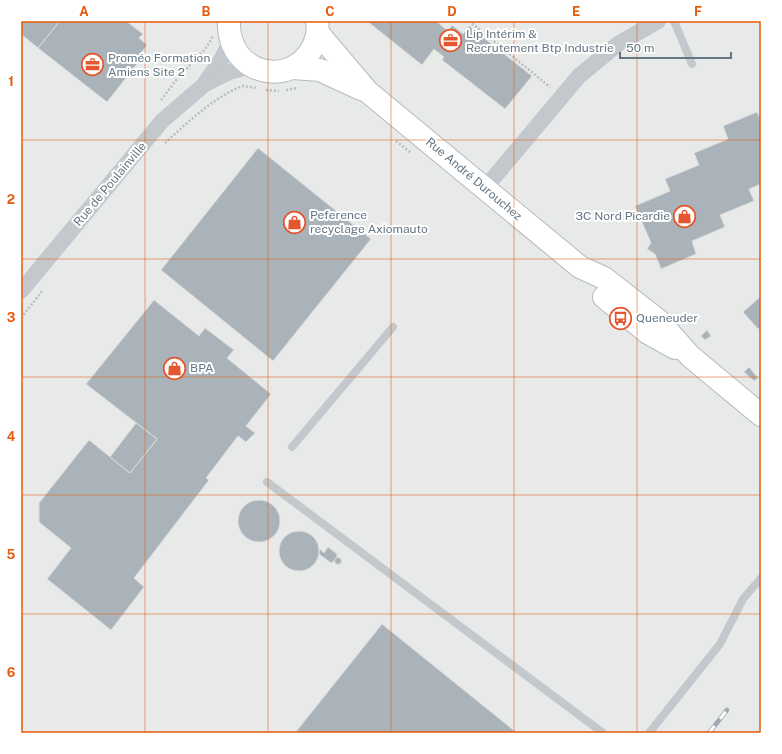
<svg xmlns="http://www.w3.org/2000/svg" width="782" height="754" viewBox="0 0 782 754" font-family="'Public Sans',sans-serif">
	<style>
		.built { fill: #e8e9e9 }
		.building { fill: #aab3b9; stroke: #dcdcda }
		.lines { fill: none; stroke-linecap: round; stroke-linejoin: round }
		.secondary-casing { stroke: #b3babf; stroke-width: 24 }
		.path { stroke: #bbbfc2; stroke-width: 2.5; stroke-dasharray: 2 2; stroke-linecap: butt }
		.service { stroke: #c3c8cc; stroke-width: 8 }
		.minor { stroke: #c3c8cc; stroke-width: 16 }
		.secondary { stroke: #fff; stroke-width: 22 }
		.rail-casing { stroke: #a2aab0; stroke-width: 4.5 }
		.rail { stroke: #fff; stroke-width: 3; stroke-dasharray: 9; stroke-linecap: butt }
		.grid { fill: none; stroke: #e8590c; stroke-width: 1; stroke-opacity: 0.55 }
		.labels { text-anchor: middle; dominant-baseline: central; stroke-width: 4; stroke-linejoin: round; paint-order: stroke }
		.poi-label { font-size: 12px; fill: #657683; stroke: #fff; text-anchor: start }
		.street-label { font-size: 12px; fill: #657683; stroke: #fff }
		.neatline { fill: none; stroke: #e8590c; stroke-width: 1.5 }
		.grid-label { font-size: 13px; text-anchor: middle; font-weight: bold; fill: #e8590c }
	</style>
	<rect width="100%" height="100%" fill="#fafaf8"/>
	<rect class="built" x="21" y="21" width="740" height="712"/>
	<g class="building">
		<polygon points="21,21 60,21 38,48 21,34"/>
		<polygon points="60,21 126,21 143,34 139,38 147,45 141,53 144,55 107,102 38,48"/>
		<polygon points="367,21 436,21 448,31 452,25 463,34 469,26 532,76 505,109 442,60 444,57 434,49 422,65"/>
		<polygon points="757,112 761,120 761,184 749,189 754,201 720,215 725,227 692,241 696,254 661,269 655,254 647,249 651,243 635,206 670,191 665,179 699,165 694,153 728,139 723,126"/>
		<polygon points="258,148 371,239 273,361 161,270"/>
		<polygon points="761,296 761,327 758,329 743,312"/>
		<polygon points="154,300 199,336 205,328 234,350 227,358 271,394 246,426 255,433 246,442 238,436 206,478 209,480 134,578 144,587 111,630 47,579 71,548 39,522 39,503 89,440 130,473 157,439 86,384"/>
		<polygon points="707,330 711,336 705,340 701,336"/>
		<polygon points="749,367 758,378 754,381 744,372"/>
		<polygon points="136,423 157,439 130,473 110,457"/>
		<circle cx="259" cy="521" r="21"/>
		<circle cx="299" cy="551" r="20"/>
		<polygon points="328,547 338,555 336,556 338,558 331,563 319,554 320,549 324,553"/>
		<circle cx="338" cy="561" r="3.5"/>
		<polygon points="382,624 517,733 295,733"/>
	</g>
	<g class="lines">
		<defs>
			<g id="secondary">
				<path d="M229 21C227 79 300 90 316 39 318 33 318 27 317 21"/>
				<polyline points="318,33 368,92 580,267 604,278 659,321 690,356 761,415"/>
				<polyline points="293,68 320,70 361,89"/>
				<polyline points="604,297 648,333 675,348"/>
			</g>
		</defs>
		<use href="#secondary" class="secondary-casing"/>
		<g class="path">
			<polyline points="469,21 550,87"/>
			<polyline points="242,86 257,88"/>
			<polyline points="266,90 279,91"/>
			<polyline points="286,90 297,88"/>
			<polyline points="161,100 177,79 206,48 213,36"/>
			<polyline points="396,141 411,153"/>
			<path d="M165 143C188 122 213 98 242 86"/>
			<polyline points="21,318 43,290"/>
		</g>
		<g class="service">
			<polyline points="674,21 692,64"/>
			<polyline points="292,447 393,327"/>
			<polyline points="267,482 603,733"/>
			<polyline points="649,733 720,644 743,599 761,578"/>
		</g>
		<g class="minor">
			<polyline points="205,83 221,60 231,40"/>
			<polyline points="485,188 579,76 618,44 658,21"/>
			<polyline points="21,291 162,121 205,84 229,72 252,66"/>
		</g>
		<use href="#secondary" class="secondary"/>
		<defs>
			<polyline id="rail" points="709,733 727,710"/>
		</defs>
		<use href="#rail" class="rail-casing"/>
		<use href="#rail" class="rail"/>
	</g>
	<path class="grid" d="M145 21V733M268 21V733M391 21V733M514 21V733M637 21V733M21 140H761M21 259H761M21 377H761M21 495H761M21 614H761"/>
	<defs>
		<symbol id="office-ring" viewBox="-11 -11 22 22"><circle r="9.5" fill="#fff" stroke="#e4572e" stroke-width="1.5"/><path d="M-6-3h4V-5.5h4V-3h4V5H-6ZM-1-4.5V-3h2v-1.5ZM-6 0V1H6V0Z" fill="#e4572e"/></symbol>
		<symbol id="shop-ring" viewBox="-11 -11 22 22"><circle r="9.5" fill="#fff" stroke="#e4572e" stroke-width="1.5"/><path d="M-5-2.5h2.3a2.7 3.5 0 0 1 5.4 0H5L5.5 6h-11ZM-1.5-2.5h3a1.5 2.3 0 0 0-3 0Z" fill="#e4572e"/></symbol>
		<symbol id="bus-ring" viewBox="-11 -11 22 22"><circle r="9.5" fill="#fff" stroke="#e4572e" stroke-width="1.5"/><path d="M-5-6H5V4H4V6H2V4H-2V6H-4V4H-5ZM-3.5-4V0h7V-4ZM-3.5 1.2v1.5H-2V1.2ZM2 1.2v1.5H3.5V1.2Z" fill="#e4572e"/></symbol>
	</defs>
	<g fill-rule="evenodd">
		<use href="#office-ring" x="438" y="28" width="25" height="25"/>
		<use href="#office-ring" x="80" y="52" width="25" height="25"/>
		<use href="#shop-ring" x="672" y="204" width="25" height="25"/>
		<use href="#shop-ring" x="282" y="210" width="25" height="25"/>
		<use href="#bus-ring" x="608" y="306" width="25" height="25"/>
		<use href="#shop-ring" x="162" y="356" width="25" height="25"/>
	</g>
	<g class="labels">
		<g class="poi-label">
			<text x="466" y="34">Lip Intérim &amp;<tspan x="466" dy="14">Recrutement Btp Industrie</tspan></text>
			<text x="108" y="58">Proméo Formation<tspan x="108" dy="14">Amiens Site 2</tspan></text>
			<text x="310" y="215">Peference<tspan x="310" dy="14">recyclage Axiomauto</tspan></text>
			<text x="670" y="216" text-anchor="end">3C Nord Picardie</text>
			<text x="636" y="318">Queneuder</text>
			<text x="190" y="368">BPA</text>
		</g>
		<g class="street-label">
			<text transform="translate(474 179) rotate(40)">Rue André Durouchez</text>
			<text transform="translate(110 184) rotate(-50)">Rue de Poulainville</text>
		</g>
	</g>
	<rect width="782" height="754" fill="none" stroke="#ffffff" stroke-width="44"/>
	<path d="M620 52v6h111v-6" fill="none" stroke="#657683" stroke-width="2"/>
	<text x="626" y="52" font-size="12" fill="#657683" stroke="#ffffff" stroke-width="3" paint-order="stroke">50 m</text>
	<rect x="22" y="22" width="738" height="710" class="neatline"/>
	<g class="grid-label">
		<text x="84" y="16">A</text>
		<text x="206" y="16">B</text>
		<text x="330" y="16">C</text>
		<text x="452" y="16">D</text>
		<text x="576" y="16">E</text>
		<text x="698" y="16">F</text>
		<text x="11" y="86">1</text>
		<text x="11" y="204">2</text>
		<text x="11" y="322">3</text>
		<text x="11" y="441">4</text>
		<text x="11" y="559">5</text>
		<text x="11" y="677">6</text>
	</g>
</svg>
